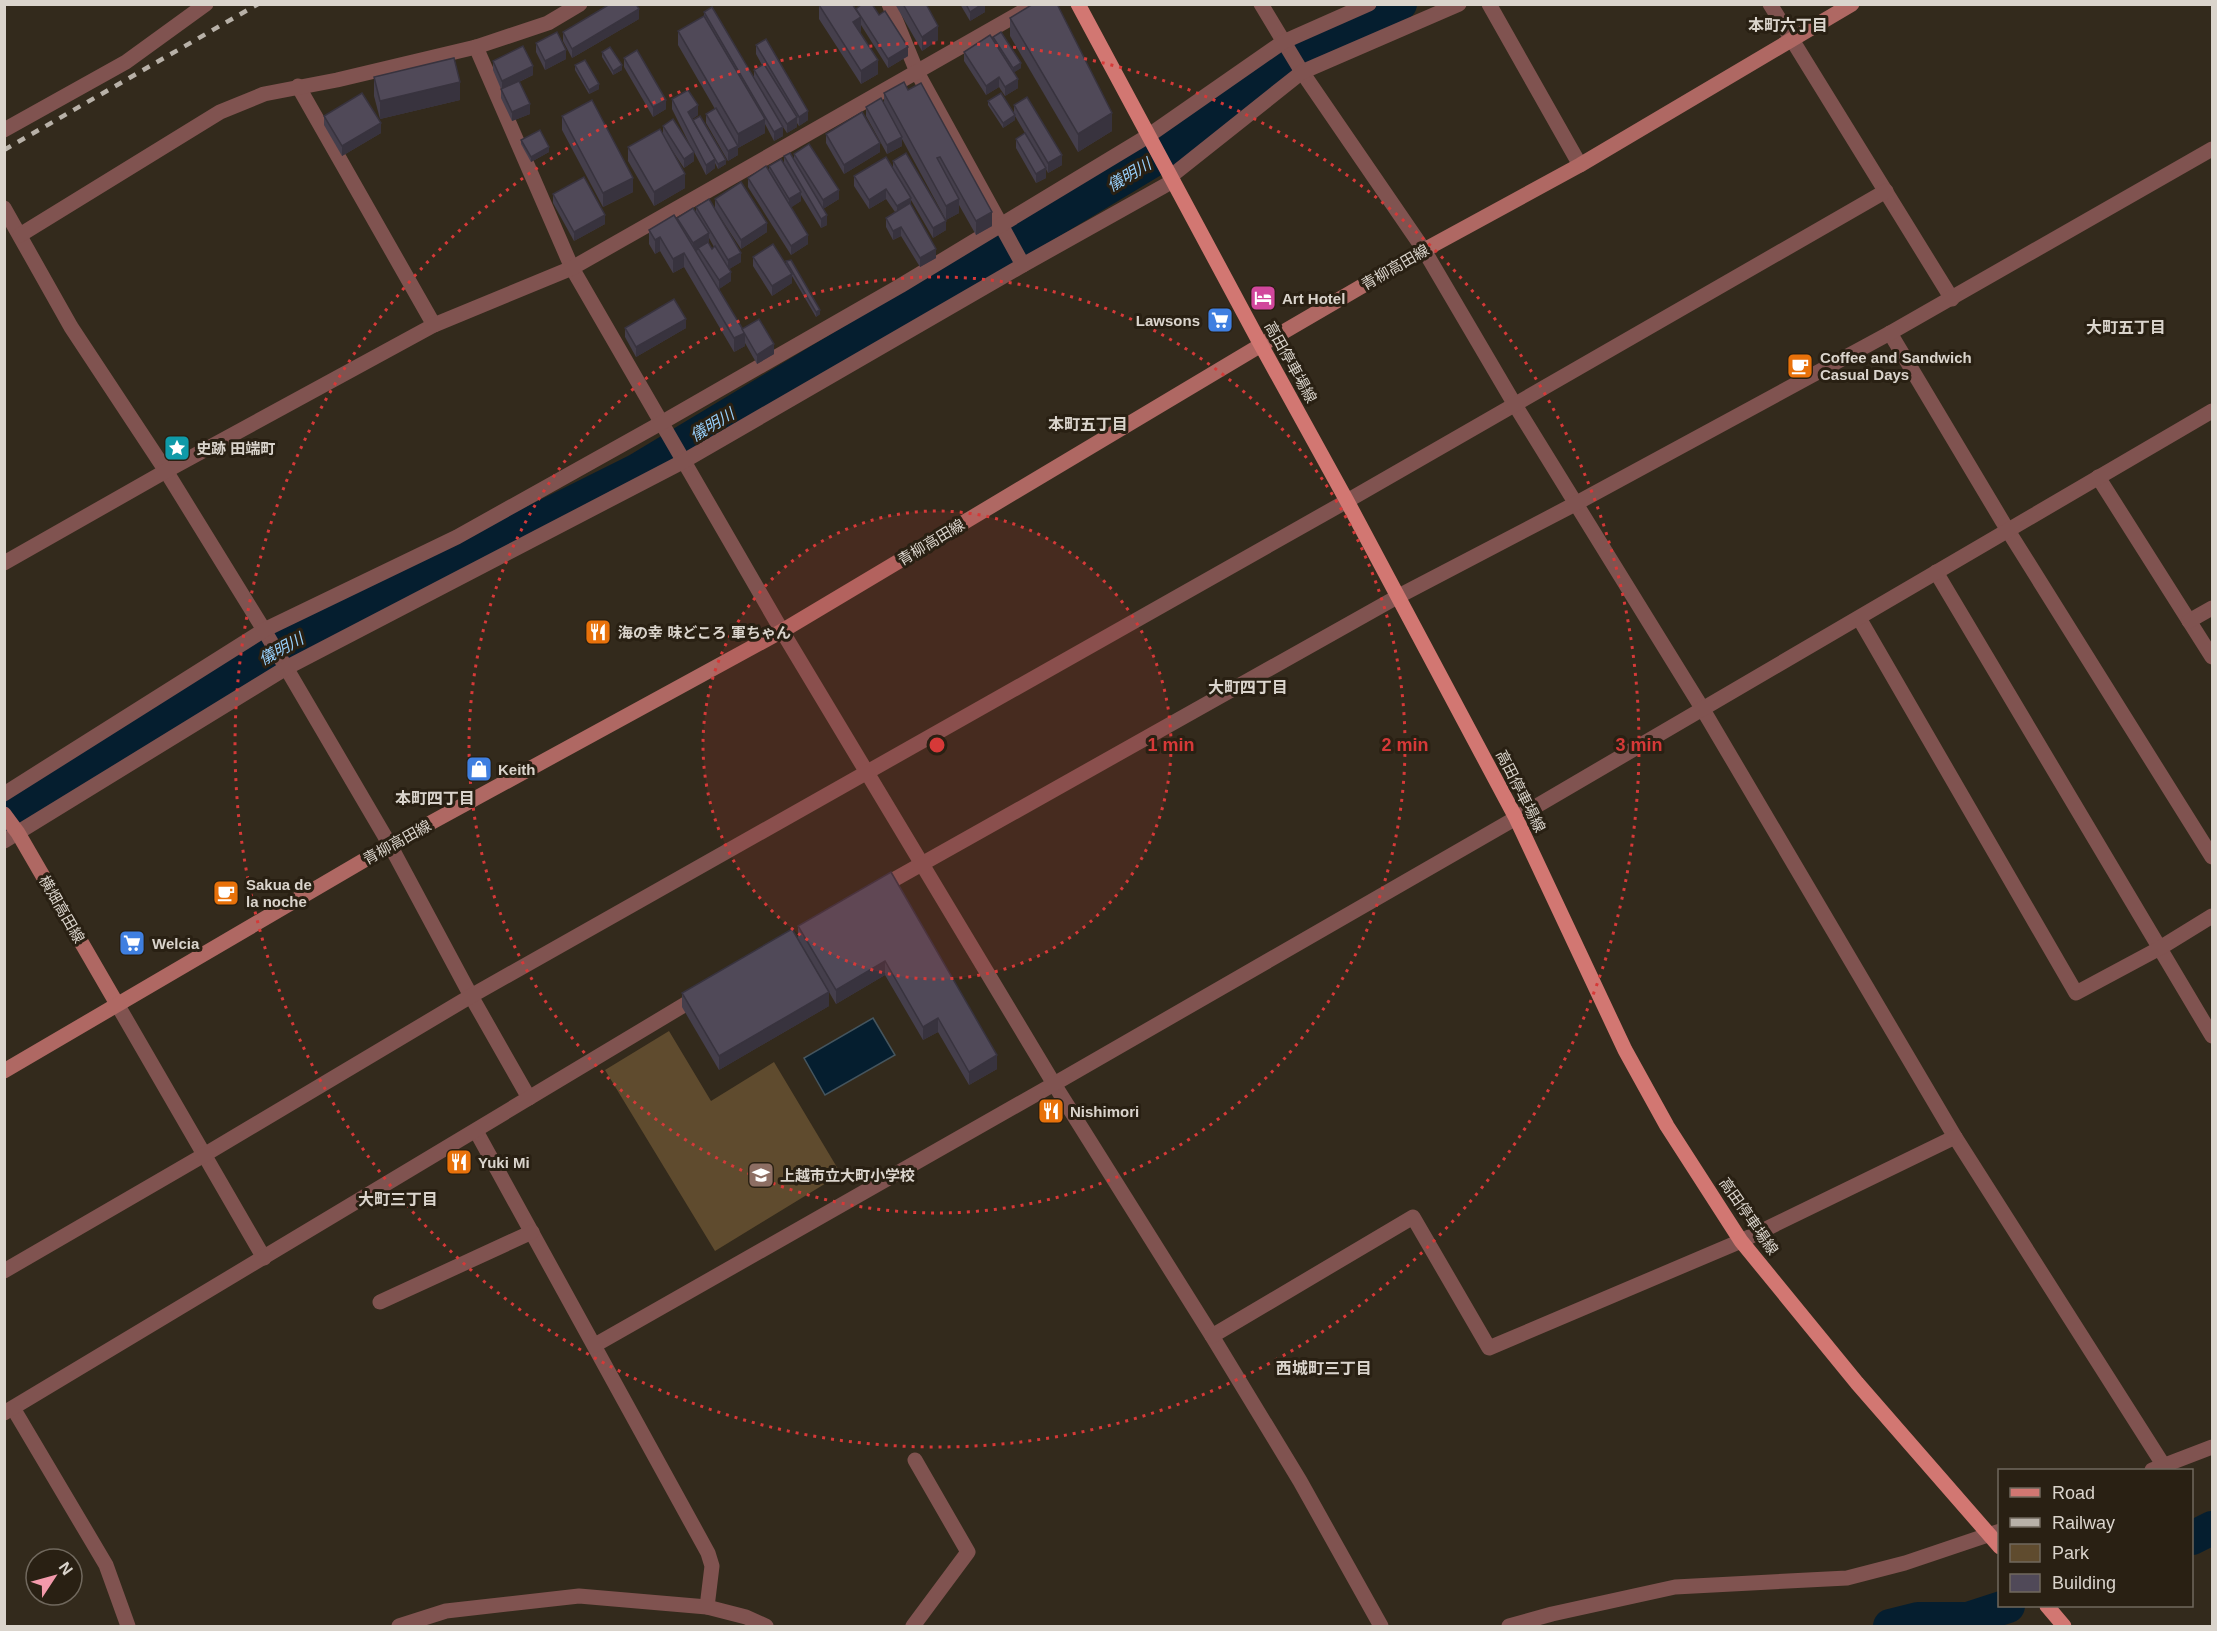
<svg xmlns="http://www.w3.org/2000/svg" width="2217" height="1631" viewBox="0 0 2217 1631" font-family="Arial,'Noto Sans JP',sans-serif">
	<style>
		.green { fill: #5f4b2e }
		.water { fill: #051e2f; stroke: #45555e; stroke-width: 1.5 }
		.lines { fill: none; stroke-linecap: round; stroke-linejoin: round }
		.river { stroke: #051e2f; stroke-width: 34 }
		.street { stroke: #805350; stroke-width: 15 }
		.secondary { stroke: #af6863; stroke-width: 15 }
		.primary { stroke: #d27772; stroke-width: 15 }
		.rail { stroke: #b8b1a8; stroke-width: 4.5; stroke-dasharray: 8 8; stroke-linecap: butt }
		.wall { fill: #453f4c; fill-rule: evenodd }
		.shaded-wall { fill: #38333e }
		.building { fill: #504958; stroke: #38333e; stroke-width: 1.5 }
		.ring { fill: none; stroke: #d63938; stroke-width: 3; stroke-dasharray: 3 6 }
		.labels { text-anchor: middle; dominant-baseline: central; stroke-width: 6; stroke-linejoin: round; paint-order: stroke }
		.street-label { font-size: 15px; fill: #dad4cc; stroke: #292013 }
		.poi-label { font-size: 15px; font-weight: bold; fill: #dad4cc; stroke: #292013; text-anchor: start }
		.neighbourhood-label { font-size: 16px; font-weight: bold; fill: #dad4cc; stroke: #292013 }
		.water-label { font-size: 16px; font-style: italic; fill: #97cffb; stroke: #292013 }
		.centre { fill: #d63938; stroke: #292013; stroke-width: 3 }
		.ring-label { font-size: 18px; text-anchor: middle; font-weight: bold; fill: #d63938; stroke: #292013; stroke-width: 6; stroke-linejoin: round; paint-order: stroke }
	</style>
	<rect width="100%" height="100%" fill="#332a1c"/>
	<polygon class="green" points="669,1031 711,1101 774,1062 841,1174 715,1251 605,1070"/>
	<polygon class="water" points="873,1018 895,1055 825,1095 804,1058"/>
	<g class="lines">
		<g class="river">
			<polyline points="4,816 285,646 636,471 1170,150 1308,44 1400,4"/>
			<polyline points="2192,1538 2212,1528"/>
			<polyline points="1890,1626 1918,1619 1968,1619 2008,1606"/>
		</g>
		<g class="street">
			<polyline points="889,4 917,72 1023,265"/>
			<polyline points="1261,4 1302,72 1424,250 1515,405 1702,708 1955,1137 2164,1466"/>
			<polyline points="1489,4 1580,165"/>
			<polyline points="1770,4 1952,299"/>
			<polyline points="476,47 572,268 782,631 1054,1084 1212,1336 1300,1481 1381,1626"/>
			<polyline points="298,86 434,325"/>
			<polyline points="4,130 126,62 206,4"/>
			<polyline points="1170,177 1302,72 1459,4"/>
			<polyline points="4,208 71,327 166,471 264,630 390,845 471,996 529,1098"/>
			<polyline points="20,235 220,112 264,94 337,80 476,47 548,23 580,4"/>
			<polyline points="1890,333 2007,529 2212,857"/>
			<polyline points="2098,477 2212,657"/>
			<polyline points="4,563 166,471 434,325 572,268 1036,4"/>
			<polyline points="1936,572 2212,1036"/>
			<polyline points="1859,618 2076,993 2160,948 2212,916"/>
			<polyline points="2189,621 2212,608"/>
			<polyline points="4,794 264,630 457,537 661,423 900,286 1148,136 1283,42 1369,4"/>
			<polyline points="4,841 286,668 684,461 1023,265 1173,181"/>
			<polyline points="879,888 1397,597 1575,504 1890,333 2212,149"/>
			<polyline points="117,1004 264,1258"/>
			<polyline points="476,1131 708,1553 712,1566 707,1607"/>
			<polyline points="4,1271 204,1155 471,996 1347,501 1886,191"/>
			<polyline points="380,1302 532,1232"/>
			<polyline points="1212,1336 1413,1217 1489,1348 1741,1241 1955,1137"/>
			<polyline points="595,1345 1054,1084 1516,818 2212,411"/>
			<polyline points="13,1408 106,1565 128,1626"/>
			<polyline points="4,1413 699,996"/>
			<polyline points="2152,1470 2212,1447"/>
			<polyline points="399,1626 446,1611 579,1596 707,1607 746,1617 766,1626"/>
			<polyline points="913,1626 968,1552 915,1460"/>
			<polyline points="1509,1626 1552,1614 1675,1587 1847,1578 1905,1563 2000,1531"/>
		</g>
		<g class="secondary">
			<polyline points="4,814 18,833 117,1004"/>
			<polyline points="4,1071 390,845 782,631 1261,345 1424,250 1580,165 1852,4"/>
		</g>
		<g class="primary">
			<polyline points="1078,4 1261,345 1347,501 1516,818 1625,1050 1667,1126 1741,1241 1857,1383 2000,1547"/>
			<polyline points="2047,1606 2064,1626"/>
		</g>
		<polyline class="rail" points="4,150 258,4"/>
	</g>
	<g class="wall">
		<polygon points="895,4 926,4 938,40 922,51"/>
		<polygon points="960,4 985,4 985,12 970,21"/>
		<polygon points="819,5 856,10 856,9 879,15 908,56 888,68 861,25 861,31 860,32 878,74 861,84 819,19"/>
		<polygon points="704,12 754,77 754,70 762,65 756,54 756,45 808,120 799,126 797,123 797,127 787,133 783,127 783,136 774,141 765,124 765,133 738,148 738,155 728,161 706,123 706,114 715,109 678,45 678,31 704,16"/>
		<polygon points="1010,18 1112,131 1078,152 1010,36"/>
		<polygon points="639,19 572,58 563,41 563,32"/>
		<polygon points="993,37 1021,68 1014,72 1018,88 1005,96 999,87 986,95 964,61 964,52 993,39"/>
		<polygon points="536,43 566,59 545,70 536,52"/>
		<polygon points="602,52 622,70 613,75 602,57"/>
		<polygon points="624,58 666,109 653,117 624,67"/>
		<polygon points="493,61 533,75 519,82 530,114 512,121 501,98 501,89 493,70"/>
		<polygon points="575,65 599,89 589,94 575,70"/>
		<polygon points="374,77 460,100 380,119 374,96"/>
		<polygon points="908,90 992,226 976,235 959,205 959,213 946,220 902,139 902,146 887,154 866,116 866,107 884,104 884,93"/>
		<polygon points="672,99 698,115 692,119 726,164 718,169 715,163 715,168 706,175 694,152 694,161 684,168 668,144 685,188 654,206 628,161 628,147 663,134 663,126 693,151 672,109"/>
		<polygon points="988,101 1014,114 1014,105 1062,165 1048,173 1046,169 1046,178 1036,183 1016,148 1016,139 1025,133 1015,116 1015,120 1003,128 988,105"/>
		<polygon points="324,116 381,133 342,156 324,125"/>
		<polygon points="562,116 633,192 603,207 562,130"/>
		<polygon points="826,134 880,152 844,174 826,143"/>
		<polygon points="521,140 549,152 531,162 521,144"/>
		<polygon points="794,154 839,199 823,209 827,225 821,228 801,195 801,201 791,207 808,244 791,255 748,187 748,178 769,171 769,166 784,165 784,156 794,159"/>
		<polygon points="893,161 946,230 933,238 911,200 911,205 936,258 920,267 901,236 893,240 886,227 886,218 895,212 886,199 869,209 854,186 854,176 893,168"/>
		<polygon points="553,194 605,224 574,241 553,203"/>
		<path d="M715 199 767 232 741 249 718 214 741 262 729 269 731 281 719 289 742 329 774 354 757 364 745 343V346L734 352 684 267 673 273 660 251 655 254 649 244V230L696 213V207L715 208ZM709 238 714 247 712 249 708 243Z"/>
		<polygon points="753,257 786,264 786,261 820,314 816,317 792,276 792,283 772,296 753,266"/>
		<polygon points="625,328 686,328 636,357 625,337"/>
		<polygon points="891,872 997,1069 969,1085 938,1032 923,1040 885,975 836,1004 798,939 798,926"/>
		<polygon points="682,993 829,1006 719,1070 682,1007"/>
	</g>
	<g class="shaded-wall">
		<polygon points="982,4 985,4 985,12 970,21 970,12"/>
		<polygon points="639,9 639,19 572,58 572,49"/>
		<polygon points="861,17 861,31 853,36 853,22"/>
		<polygon points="938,26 938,40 922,51 922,37"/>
		<polygon points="908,47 908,56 888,68 888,59"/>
		<polygon points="566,50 566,59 545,70 545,61"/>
		<polygon points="878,60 878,74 861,84 861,71"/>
		<polygon points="1021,63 1021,68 1013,73 1013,68"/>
		<polygon points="622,65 622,70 613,75 613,71"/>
		<polygon points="533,66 533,75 502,90 502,81"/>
		<polygon points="999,77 999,87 986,95 986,86"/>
		<polygon points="1018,79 1018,88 1005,96 1005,87"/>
		<polygon points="460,82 460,100 380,119 380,101"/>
		<polygon points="599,84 599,89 589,94 589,90"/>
		<polygon points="666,100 666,109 653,117 653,107"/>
		<polygon points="530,104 530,114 512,121 512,112"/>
		<polygon points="698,105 698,115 688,122 688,112"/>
		<polygon points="808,111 808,120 799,126 799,117"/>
		<polygon points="1112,113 1112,131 1078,152 1078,134"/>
		<polygon points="1015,115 1015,120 1003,128 1003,123"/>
		<polygon points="797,117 797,127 787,133 787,124"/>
		<polygon points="765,119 765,133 738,148 738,134"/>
		<polygon points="381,123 381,133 342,156 342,146"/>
		<polygon points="783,127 783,136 774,141 774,132"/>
		<polygon points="902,137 902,146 887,154 887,145"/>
		<polygon points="880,143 880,152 844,174 844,165"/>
		<polygon points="738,146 738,155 728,161 728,151"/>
		<polygon points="549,147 549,152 531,162 531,157"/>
		<polygon points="694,152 694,161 684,168 684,159"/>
		<polygon points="1062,155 1062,165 1048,173 1048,163"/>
		<polygon points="715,159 715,168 706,175 706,165"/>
		<polygon points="726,160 726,164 718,169 718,164"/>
		<polygon points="1046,168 1046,178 1036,183 1036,174"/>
		<polygon points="685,174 685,188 654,206 654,192"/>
		<polygon points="633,178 633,192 603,207 603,193"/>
		<polygon points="886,189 886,199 869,209 869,200"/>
		<polygon points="839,190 839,199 823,209 823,200"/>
		<polygon points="801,192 801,201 789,209 789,199"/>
		<polygon points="911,198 911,207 897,216 897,206"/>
		<polygon points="959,199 959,213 946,220 946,206"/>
		<polygon points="992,212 992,226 976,235 976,221"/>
		<polygon points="605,215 605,224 574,241 574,232"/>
		<polygon points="827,215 827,225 821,228 821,219"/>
		<polygon points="946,221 946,230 933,238 933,228"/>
		<polygon points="767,223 767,232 741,249 741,240"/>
		<polygon points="901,227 901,236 893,240 893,231"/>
		<polygon points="709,233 709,243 693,253 693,243"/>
		<polygon points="808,235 808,244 791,255 791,246"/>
		<polygon points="660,237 660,251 655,254 655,240"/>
		<polygon points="936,249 936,258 920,267 920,258"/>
		<polygon points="684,253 684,267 673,273 673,259"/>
		<polygon points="741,253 741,262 728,270 728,260"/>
		<polygon points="731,272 731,281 719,289 719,280"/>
		<polygon points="792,274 792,283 772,296 772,286"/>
		<polygon points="820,310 820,314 816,317 816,312"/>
		<polygon points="686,319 686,328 636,357 636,347"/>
		<polygon points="745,333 745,346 734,352 734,338"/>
		<polygon points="774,344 774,354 757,364 757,355"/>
		<polygon points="885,961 885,975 836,1004 836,990"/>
		<polygon points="829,992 829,1006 719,1070 719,1056"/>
		<polygon points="938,1018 938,1032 923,1040 923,1027"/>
		<polygon points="997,1055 997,1069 969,1085 969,1072"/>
	</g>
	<g class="building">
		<polygon points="610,4 636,4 639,9 572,49 563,32"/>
		<polygon points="821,4 852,4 861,17 853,22 878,60 861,71 819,5"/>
		<polygon points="862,4 872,4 879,15 885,11 908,47 888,59 856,9"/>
		<polygon points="903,4 926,4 938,26 922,37"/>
		<polygon points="966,4 982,4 970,12"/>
		<polygon points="1033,4 1057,4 1112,113 1078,134 1010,18"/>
		<polygon points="712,7 783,127 774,132 704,12"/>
		<polygon points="704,16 765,119 738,134 678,31"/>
		<polygon points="557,32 566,50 545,61 536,43"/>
		<polygon points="1001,32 1021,63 1013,68 993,37"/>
		<polygon points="990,35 1018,79 1005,87 999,77 986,86 964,52"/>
		<polygon points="766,39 808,111 799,117 756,45"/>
		<polygon points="523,46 533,66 502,81 493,61"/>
		<polygon points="610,47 622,65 613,71 602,52"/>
		<polygon points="637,50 666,100 653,107 624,58"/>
		<polygon points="454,58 460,82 380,101 374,77"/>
		<polygon points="585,60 599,84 589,90 575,65"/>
		<polygon points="764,64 797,117 787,124 754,70"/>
		<polygon points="519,81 530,104 512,112 501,89"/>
		<polygon points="904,82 908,90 921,83 992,212 976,221 940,157 937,158 959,199 946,206 884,93"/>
		<polygon points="688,90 698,105 688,112 715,159 706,165 672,99"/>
		<polygon points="362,93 381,123 342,146 324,116"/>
		<polygon points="1001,93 1015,115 1003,123 988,101"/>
		<polygon points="1027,97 1062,155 1048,163 1014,105"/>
		<polygon points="881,98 902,137 887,145 866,107"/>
		<polygon points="592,100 633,178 603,193 562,116"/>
		<polygon points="716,108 738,146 728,151 706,114"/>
		<polygon points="862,112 880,143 844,165 826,134"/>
		<polygon points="700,116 726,160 718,164 693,120"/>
		<polygon points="673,119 694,152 684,159 663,126"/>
		<polygon points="660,129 685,174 654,192 628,147"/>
		<polygon points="540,130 549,147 531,157 521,140"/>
		<polygon points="1025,133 1046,168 1036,174 1016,139"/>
		<polygon points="809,144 839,190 823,200 794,154"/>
		<polygon points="790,153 827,215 821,219 784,156"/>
		<polygon points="906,153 946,221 933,228 893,161"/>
		<polygon points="886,157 911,198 897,206 886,189 869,200 854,176"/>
		<polygon points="781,159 801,192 789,199 769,166"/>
		<polygon points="766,166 808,235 791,246 748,178"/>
		<polygon points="584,177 605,215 574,232 553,194"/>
		<polygon points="741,182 767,223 741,240 715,199"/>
		<polygon points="709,199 741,253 728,260 696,207"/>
		<polygon points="910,203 936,249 920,258 901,227 893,231 886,218"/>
		<polygon points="693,208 709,233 693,243 677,218"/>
		<polygon points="674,215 745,333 734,338 684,253 673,259 660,237 655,240 649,230"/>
		<polygon points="708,242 712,249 715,246 731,272 719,280 698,248"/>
		<polygon points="773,244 792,274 772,286 753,257"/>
		<polygon points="791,260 820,310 816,312 786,261"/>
		<polygon points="674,299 686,319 636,347 625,328"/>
		<polygon points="759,319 774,344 757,355 742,329"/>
		<polygon points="891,872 997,1055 969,1072 938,1018 923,1027 885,961 836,990 798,926"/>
		<polygon points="792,929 829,992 719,1056 682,993"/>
	</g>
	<circle cx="937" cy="745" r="234" fill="#d63938" fill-opacity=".12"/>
	<g class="ring">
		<circle cx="937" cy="745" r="234"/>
		<circle cx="937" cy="745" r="468"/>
		<circle cx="937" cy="745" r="702"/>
	</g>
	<defs>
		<symbol id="hotel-square" viewBox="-11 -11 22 22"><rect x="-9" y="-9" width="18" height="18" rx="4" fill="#d1479c" stroke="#292013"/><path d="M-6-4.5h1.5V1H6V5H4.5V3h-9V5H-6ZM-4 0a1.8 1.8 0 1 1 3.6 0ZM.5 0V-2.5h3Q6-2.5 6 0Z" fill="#fff"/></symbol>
		<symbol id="supermarket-square" viewBox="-11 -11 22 22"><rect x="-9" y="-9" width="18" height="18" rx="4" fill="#3f7fe0" stroke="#292013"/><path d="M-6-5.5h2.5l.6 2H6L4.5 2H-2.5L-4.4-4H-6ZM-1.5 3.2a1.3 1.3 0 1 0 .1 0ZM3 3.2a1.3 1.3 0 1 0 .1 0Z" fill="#fff"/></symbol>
		<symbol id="cafe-square" viewBox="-11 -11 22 22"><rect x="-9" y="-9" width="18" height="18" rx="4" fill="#e8710a" stroke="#292013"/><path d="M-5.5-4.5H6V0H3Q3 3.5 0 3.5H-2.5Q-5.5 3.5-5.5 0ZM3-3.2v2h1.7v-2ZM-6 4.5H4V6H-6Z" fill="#fff"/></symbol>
		<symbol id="sight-square" viewBox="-11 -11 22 22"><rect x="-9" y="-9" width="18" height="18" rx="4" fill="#0f9aa8" stroke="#292013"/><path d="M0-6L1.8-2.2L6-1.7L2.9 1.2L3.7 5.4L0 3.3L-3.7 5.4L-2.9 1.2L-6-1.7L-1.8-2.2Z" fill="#fff"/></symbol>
		<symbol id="restaurant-square" viewBox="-11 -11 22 22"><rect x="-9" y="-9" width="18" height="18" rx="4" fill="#e8710a" stroke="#292013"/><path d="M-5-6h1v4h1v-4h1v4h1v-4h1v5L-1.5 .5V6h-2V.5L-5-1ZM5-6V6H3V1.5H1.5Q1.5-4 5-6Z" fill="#fff"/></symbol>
		<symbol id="shop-square" viewBox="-11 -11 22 22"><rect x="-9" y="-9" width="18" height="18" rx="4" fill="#3f7fe0" stroke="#292013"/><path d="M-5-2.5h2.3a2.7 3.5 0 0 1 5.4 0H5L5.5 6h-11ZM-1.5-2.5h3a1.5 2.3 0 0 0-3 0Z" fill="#fff"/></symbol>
		<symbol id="school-square" viewBox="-11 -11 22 22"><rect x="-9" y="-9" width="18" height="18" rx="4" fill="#8d6e63" stroke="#292013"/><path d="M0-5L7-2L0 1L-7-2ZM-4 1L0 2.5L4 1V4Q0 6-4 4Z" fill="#fff"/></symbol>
	</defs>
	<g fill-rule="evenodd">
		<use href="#hotel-square" x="1248" y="283" width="30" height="30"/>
		<use href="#supermarket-square" x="1205" y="305" width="30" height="30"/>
		<use href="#cafe-square" x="1785" y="351" width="30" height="30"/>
		<use href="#sight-square" x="162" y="433" width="30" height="30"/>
		<use href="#restaurant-square" x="583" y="617" width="30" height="30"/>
		<use href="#shop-square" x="464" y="754" width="30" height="30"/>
		<use href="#cafe-square" x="211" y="878" width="30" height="30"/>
		<use href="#supermarket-square" x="117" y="928" width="30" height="30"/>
		<use href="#restaurant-square" x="1036" y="1096" width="30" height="30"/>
		<use href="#restaurant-square" x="444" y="1147" width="30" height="30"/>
		<use href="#school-square" x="746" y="1160" width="30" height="30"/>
	</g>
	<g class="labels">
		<g class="street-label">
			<text transform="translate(1395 267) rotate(-30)">青柳高田線</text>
			<text transform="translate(1291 362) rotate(61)">高田停車場線</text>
			<text transform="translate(931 542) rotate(-31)">青柳高田線</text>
			<text transform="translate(1521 791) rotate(63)">高田停車場線</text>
			<text transform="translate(397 842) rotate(-29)">青柳高田線</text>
			<text transform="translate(62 909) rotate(60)">横畑高田線</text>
			<text transform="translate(1749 1216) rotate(55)">高田停車場線</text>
		</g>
		<g class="poi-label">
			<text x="1282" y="298">Art Hotel</text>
			<text x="1200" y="320" text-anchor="end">Lawsons</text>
			<text x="1820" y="357">Coffee and Sandwich<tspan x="1820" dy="17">Casual Days</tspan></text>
			<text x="196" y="448">史跡 田端町</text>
			<text x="618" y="632">海の幸 味どころ 軍ちゃん</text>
			<text x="498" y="769">Keith</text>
			<text x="246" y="884">Sakua de<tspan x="246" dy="17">la noche</tspan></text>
			<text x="152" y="943">Welcia</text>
			<text x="1070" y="1111">Nishimori</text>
			<text x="478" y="1162">Yuki Mi</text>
			<text x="780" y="1175">上越市立大町小学校</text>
		</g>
		<g class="neighbourhood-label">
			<text x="1788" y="25">本町六丁目</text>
			<text x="2126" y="327">大町五丁目</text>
			<text x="1088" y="424">本町五丁目</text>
			<text x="1248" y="687">大町四丁目</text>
			<text x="435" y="798">本町四丁目</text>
			<text x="398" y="1199">大町三丁目</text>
			<text x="1324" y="1368">西城町三丁目</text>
		</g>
		<g class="water-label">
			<text transform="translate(1129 175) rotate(-31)">儀明川</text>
			<text transform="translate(712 425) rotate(-31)">儀明川</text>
			<text transform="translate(281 649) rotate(-29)">儀明川</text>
		</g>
	</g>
	<circle cx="937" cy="745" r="9" class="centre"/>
	<g class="ring-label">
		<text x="1171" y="751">1 min</text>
		<text x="1405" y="751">2 min</text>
		<text x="1639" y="751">3 min</text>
	</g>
	<rect width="2217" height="1631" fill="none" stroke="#dad4cc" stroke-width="12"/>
	<rect x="1998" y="1469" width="195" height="138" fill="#292013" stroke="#70685d" stroke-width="1.5"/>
	<rect x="2010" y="1488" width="30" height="9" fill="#d27772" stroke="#70685d" stroke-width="1.5"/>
	<text x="2052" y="1499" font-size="18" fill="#dad4cc">Road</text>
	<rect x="2010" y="1518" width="30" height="9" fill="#b8b1a8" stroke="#70685d" stroke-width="1.5"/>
	<text x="2052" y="1529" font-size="18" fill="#dad4cc">Railway</text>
	<rect x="2010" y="1544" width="30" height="18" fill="#5f4b2e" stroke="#70685d" stroke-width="1.5"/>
	<text x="2052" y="1559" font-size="18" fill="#dad4cc">Park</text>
	<rect x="2010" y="1574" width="30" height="18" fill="#504958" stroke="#70685d" stroke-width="1.5"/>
	<text x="2052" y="1589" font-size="18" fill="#dad4cc">Building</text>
	<g transform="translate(54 1577) rotate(54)"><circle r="28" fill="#292013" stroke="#70685d" stroke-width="1.5"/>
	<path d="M0-4.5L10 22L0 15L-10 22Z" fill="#f39aab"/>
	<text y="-9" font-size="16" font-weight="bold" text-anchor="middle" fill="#dad4cc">N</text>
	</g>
</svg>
